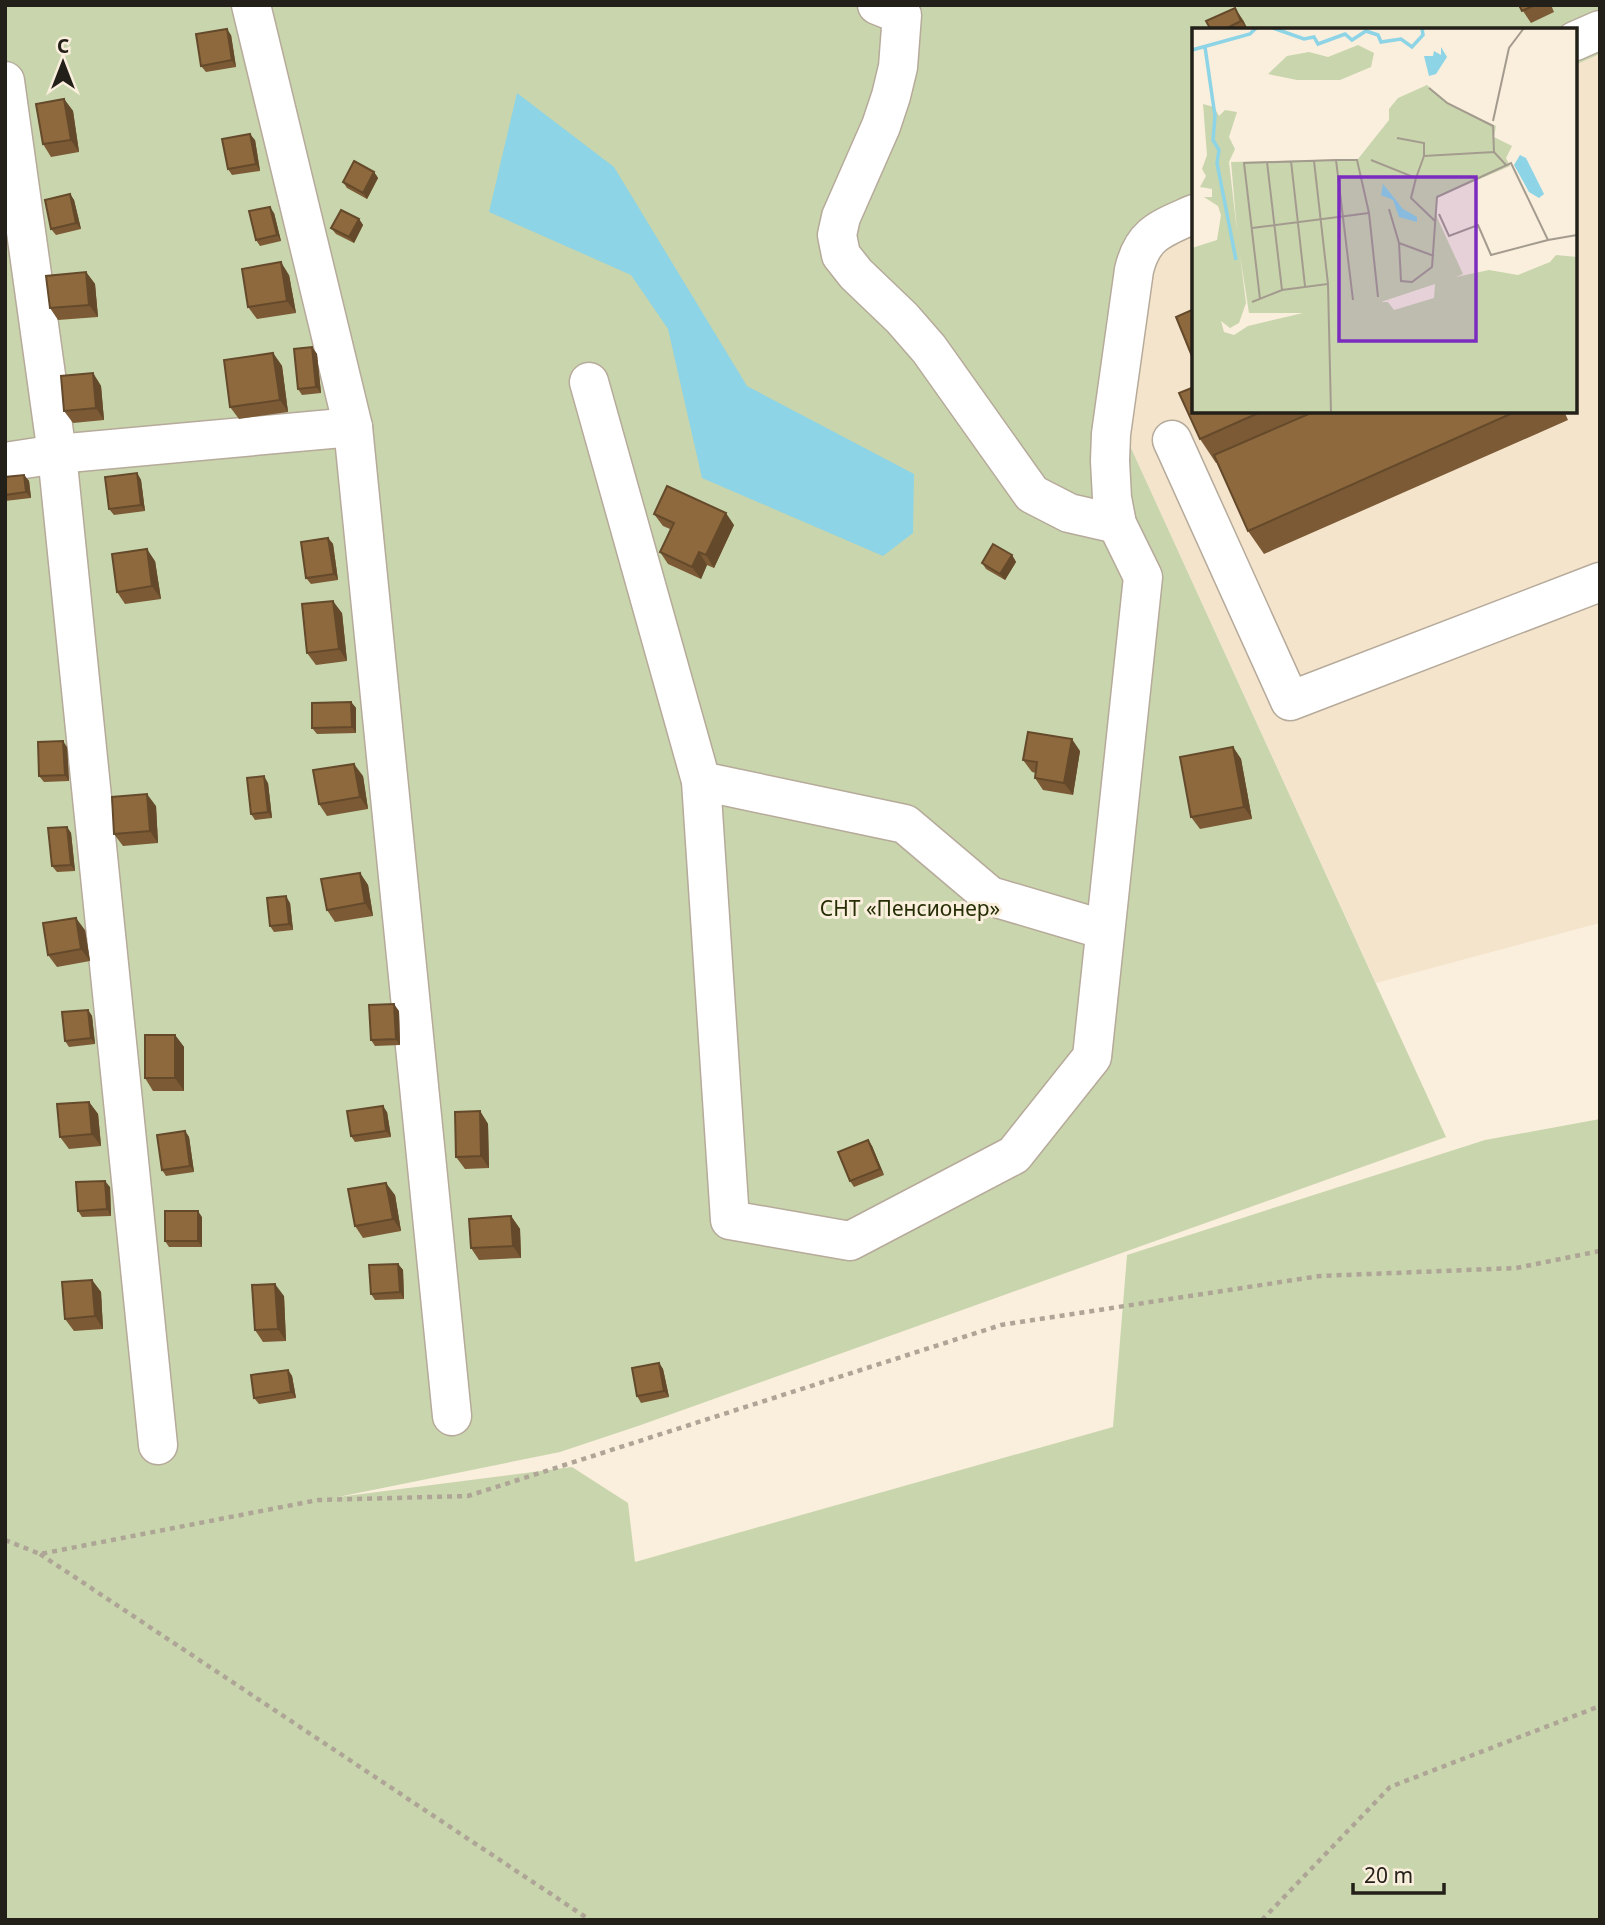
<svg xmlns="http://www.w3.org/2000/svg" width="1605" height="1925" viewBox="0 0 1605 1925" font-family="'Noto Sans',sans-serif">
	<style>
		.built { fill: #f5e4cc }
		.green { fill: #c9d5ad }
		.water { fill: #8cd4e6 }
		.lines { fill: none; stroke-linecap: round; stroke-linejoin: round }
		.minor-casing { stroke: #b6aa9a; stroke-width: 41 }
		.path { stroke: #aea597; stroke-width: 4.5; stroke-dasharray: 5 5; stroke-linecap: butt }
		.minor { stroke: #fff; stroke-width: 38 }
		.wall { fill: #7b5a35 }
		.shaded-wall { fill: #644a2b }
		.building { fill: #8f693e; stroke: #644a2b; stroke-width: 2 }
		.labels { text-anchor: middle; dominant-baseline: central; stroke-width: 6; stroke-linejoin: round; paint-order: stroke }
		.park-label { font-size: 21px; fill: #252e04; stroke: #faeedd }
		.inset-river { fill: none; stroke: #8cd4e6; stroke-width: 3.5 }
		.inset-road { fill: none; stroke: #a49b8f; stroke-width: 2 }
		.view { fill: #7b2cbf; fill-opacity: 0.15; stroke: #7b2cbf; stroke-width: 3.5 }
		.inset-edge { fill: none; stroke: #231f19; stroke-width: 3.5 }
	</style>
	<rect width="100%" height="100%" fill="#faeedd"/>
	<polygon class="built" points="1600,54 1600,923 1376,983 1120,424 1152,246 1194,229 1194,411 1575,411 1575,65"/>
	<polygon class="green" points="5,5 1600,5 1600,54 1575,65 1575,30 1194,30 1194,229 1152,247 1120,424 1446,1137 638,1426 560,1452 338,1497 572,1467 628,1503 635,1562 1113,1427 1127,1255 1485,1140 1600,1119 1600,1920 5,1920"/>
	<polygon class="water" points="517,93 614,167 747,386 914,474 913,533 883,556 702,478 668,329 631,275 489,212"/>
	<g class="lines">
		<defs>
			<g id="minor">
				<polyline points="251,5 353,427 452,1416"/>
				<polyline points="877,5 902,15 898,67 891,96 881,126 841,217 837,235 841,255 856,274 902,318 929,349 1032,494 1069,513 1117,524"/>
				<polyline points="1575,41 1600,30"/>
				<polyline points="5,81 57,454 158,1445"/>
				<path d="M589 382 701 781 730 1220 850 1241 1014 1155 1092 1057 1143 577 1117 524 1112 498 1110 461 1111 434 1134 270C1143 233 1161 229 1194 214"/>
				<polyline points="1172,440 1290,701 1600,582"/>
				<polyline points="5,462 57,454 353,427"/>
				<polyline points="701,781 905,824 990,896 1105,930"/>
			</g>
		</defs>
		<use href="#minor" class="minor-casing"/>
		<g class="path">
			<polyline points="5,1540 40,1554 318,1500 468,1496 1001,1325 1320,1276 1516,1268 1600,1251"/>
			<polyline points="40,1554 590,1920"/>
			<polyline points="1262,1920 1390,1787 1600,1706"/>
		</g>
		<use href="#minor" class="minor"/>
	</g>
	<g class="wall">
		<polygon points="1519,5 1551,5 1554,12 1531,23"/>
		<polygon points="1243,20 1248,30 1211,30"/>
		<polygon points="231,35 236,67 206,72 201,66"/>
		<polygon points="64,99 73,111 79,152 51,157 43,144"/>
		<polygon points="255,140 260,171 232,175 228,169"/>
		<polygon points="374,172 378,178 367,199 347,188 343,182"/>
		<polygon points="70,194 74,200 81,229 56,235 51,229"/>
		<polygon points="274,213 281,241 260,246 256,240"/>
		<polygon points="359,219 363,225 354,243 336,234 331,228"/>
		<polygon points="86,272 95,284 98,317 58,320 50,308"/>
		<polygon points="289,275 296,313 257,319 248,307"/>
		<polygon points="312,347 317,354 321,393 302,395 298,389"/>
		<polygon points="273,353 282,366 288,412 239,419 230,407"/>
		<polygon points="93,373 101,386 104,420 73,423 64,411"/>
		<polygon points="1194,411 1564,411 1568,420 1264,554 1248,531 1217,463 1216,463 1200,439"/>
		<polygon points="137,473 141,480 145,511 114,515 109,509"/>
		<polygon points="24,475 29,481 31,498 5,501 5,477"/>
		<polygon points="654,514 734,525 714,568 707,565 701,579 668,564 660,552 670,529 663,526"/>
		<polygon points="328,538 333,544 338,580 311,584 306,578"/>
		<polygon points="1012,555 1016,562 1005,580 986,569 982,563"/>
		<polygon points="155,561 161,599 125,604 117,592"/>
		<polygon points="342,613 347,661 316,665 307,653"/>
		<polygon points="351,702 356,708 356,733 317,734 312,728"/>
		<polygon points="67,747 69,781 44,782 39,776"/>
		<polygon points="1233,747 1241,759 1252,819 1200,829 1191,817"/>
		<polygon points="1080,751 1073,795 1043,790 1035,778 1036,773 1032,772 1023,760"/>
		<polygon points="363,776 368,809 327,816 319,804"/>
		<polygon points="268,783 272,818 255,820 251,814"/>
		<polygon points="156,806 158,843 123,846 114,834"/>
		<polygon points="67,827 71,833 75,871 57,872 52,866"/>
		<polygon points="360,873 368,885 373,916 335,922 327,910"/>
		<polygon points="290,903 293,930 274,932 270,926"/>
		<polygon points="85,930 90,961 57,967 48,955"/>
		<polygon points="88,1010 92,1016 95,1044 69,1047 65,1041"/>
		<polygon points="399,1011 400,1045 375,1046 371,1040"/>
		<polygon points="175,1035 184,1047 184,1091 153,1091 145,1078"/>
		<polygon points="89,1102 98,1114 101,1146 69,1149 60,1137"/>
		<polygon points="480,1111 488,1124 489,1168 465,1169 456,1157"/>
		<polygon points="387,1112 391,1137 355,1142 351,1136"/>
		<polygon points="185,1131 189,1137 194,1172 166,1176 162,1170"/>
		<polygon points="868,1140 872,1146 884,1175 854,1187 850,1181"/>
		<polygon points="110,1187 111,1216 82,1217 78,1211"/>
		<polygon points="395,1195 401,1231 363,1238 355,1226"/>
		<polygon points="511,1216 520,1229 521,1258 479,1260 471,1248"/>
		<polygon points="202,1217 202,1247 169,1247 165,1241"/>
		<polygon points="398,1264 403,1270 404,1299 375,1300 371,1294"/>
		<polygon points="92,1280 101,1292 103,1329 74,1331 65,1319"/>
		<polygon points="284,1296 286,1341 263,1342 255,1330"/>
		<polygon points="659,1363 663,1369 669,1397 641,1403 637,1396"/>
		<polygon points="288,1370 292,1376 296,1398 259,1404 254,1398"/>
	</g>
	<g class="shaded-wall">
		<polygon points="1235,8 1243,20 1248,30 1241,21"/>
		<polygon points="227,29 231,35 236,67 232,60"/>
		<polygon points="64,99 73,111 79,152 71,140"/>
		<polygon points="250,134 255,140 260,171 256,164"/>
		<polygon points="374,172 378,178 367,199 363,193"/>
		<polygon points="70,194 74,200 81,229 76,223"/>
		<polygon points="270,207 274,213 281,241 277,235"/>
		<polygon points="359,219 363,225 354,243 349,237"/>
		<polygon points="281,262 289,275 296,313 287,301"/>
		<polygon points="86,272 95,284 98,317 89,305"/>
		<polygon points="312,347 317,354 321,393 316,387"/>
		<polygon points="273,353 282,366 288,412 280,400"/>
		<polygon points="93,373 101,386 104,420 96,408"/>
		<polygon points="137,473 141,480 145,511 141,505"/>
		<polygon points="24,475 29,481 31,498 26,492"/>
		<polygon points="726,513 734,525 714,568 706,555"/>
		<polygon points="328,538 333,544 338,580 334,574"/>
		<polygon points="147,549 155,561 161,599 152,586"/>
		<polygon points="699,552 707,565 701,579 692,567"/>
		<polygon points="1012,555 1016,562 1005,580 1000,574"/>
		<polygon points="333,601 342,613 347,661 339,649"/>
		<polygon points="351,702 356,708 356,733 352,727"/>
		<polygon points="1072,739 1080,751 1073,795 1064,783"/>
		<polygon points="63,741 67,747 69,781 65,775"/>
		<polygon points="1233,747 1241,759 1252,819 1244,807"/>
		<polygon points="354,764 363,776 368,809 360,797"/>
		<polygon points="264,776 268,783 272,818 268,812"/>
		<polygon points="147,794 156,806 158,843 150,831"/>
		<polygon points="67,827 71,833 75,871 71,865"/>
		<polygon points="360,873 368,885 373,916 365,903"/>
		<polygon points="286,896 290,903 293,930 289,924"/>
		<polygon points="76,918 85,930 90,961 81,949"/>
		<polygon points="394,1004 399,1011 400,1045 396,1039"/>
		<polygon points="88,1010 92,1016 95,1044 91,1038"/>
		<polygon points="175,1035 184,1047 184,1091 175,1078"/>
		<polygon points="89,1102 98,1114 101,1146 92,1134"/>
		<polygon points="383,1106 387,1112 391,1137 386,1131"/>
		<polygon points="480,1111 488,1124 489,1168 481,1156"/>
		<polygon points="185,1131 189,1137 194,1172 190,1166"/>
		<polygon points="868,1140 872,1146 884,1175 880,1169"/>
		<polygon points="105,1181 110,1187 111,1216 107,1209"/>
		<polygon points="386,1183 395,1195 401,1231 393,1219"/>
		<polygon points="198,1211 202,1217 202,1247 198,1241"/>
		<polygon points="511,1216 520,1229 521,1258 513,1246"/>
		<polygon points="398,1264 403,1270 404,1299 400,1292"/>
		<polygon points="92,1280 101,1292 103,1329 95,1316"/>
		<polygon points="275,1284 284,1296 286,1341 278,1329"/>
		<polygon points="659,1363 663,1369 669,1397 664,1391"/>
		<polygon points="288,1370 292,1376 296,1398 291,1392"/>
	</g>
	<g class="building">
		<polygon points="1519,5 1535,5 1522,11"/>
		<polygon points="1235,8 1241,21 1223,30 1211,30 1206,21"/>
		<polygon points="227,29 232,60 201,66 196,34"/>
		<polygon points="64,99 71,140 43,144 36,104"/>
		<polygon points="250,134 256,164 228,169 222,139"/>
		<polygon points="354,161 374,172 363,193 343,182"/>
		<polygon points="70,194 76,223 51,229 45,200"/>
		<polygon points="270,207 277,235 256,240 249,211"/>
		<polygon points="341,210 359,219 349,237 331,228"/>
		<polygon points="281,262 287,301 248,307 242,269"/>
		<polygon points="86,272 89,305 50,308 46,276"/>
		<polygon points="1194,309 1194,361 1176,317"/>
		<polygon points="312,347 316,387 298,389 294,349"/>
		<polygon points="273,353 280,400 230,407 224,360"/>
		<polygon points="93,373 96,408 64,411 61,376"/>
		<polygon points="1194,387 1194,411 1263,411 1200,439 1179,393"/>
		<polygon points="1310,411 1517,411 1248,531 1214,455 1311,413"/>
		<polygon points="137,473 141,505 109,509 105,477"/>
		<polygon points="24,475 26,492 5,495 5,477"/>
		<polygon points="667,486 726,513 706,555 699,552 692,567 660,552 674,523 654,514"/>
		<polygon points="328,538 334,574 306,578 301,542"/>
		<polygon points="993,544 1012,555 1000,574 982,563"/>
		<polygon points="147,549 152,586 117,592 112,554"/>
		<polygon points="333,601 339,649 307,653 302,604"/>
		<polygon points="351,702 352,727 312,728 312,703"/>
		<polygon points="1028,732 1072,739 1064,783 1035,778 1037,762 1023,760"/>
		<polygon points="63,741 65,775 39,776 38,742"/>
		<polygon points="1233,747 1244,807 1191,817 1180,757"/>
		<polygon points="354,764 360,797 319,804 313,770"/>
		<polygon points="264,776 268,812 251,814 247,778"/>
		<polygon points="147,794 150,831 114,834 112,797"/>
		<polygon points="67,827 71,865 52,866 48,828"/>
		<polygon points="360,873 365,903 327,910 321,879"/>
		<polygon points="286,896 289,924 270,926 267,898"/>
		<polygon points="76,918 81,949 48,955 43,923"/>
		<polygon points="394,1004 396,1039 371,1040 369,1005"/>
		<polygon points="88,1010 91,1038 65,1041 62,1012"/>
		<rect x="145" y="1035" width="30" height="43"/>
		<polygon points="89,1102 92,1134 60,1137 57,1104"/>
		<polygon points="383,1106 386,1131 351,1136 347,1111"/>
		<polygon points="480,1111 481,1156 456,1157 455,1112"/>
		<polygon points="185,1131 190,1166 162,1170 157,1135"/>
		<polygon points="868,1140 880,1169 850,1181 838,1152"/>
		<polygon points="105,1181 107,1209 78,1211 76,1182"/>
		<polygon points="386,1183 393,1219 355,1226 348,1189"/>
		<rect x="165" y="1211" width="33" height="30"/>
		<polygon points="511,1216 513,1246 471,1248 469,1219"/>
		<polygon points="398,1264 400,1292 371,1294 369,1265"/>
		<polygon points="92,1280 95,1316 65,1319 62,1282"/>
		<polygon points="275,1284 278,1329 255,1330 252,1285"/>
		<polygon points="659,1363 664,1391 637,1396 632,1368"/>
		<polygon points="288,1370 291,1392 254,1398 251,1375"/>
	</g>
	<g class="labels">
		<g class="park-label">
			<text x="910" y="908">СНТ «Пенсионер»</text>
		</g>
	</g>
	<g transform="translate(1192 28)">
		<rect width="385" height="385" fill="#faeedd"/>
		<path d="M166 17 182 25 179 39 148 52H105L76 46 95 28 117 24 136 29ZM235 57 258 76 304 98 302 109 320 118 314 130 318 138 246 169 243 185 271 246 264 249 297 242 326 247 358 234 364 227 385 229V385H0V220L25 212 29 187 26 178 12 169H20V161L8 159 14 148 10 141 15 127 11 76 22 79 27 88 33 82 45 84 37 109 43 121 37 134 45 203 39 134 166 131 197 92V81L206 70ZM48 227 57 285H111L56 298 42 307 32 304 29 293 38 300 47 295 54 275ZM243 256 242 270 202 282 196 274H189Z" fill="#c9d5ad" fill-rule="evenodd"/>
		<path d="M249 19 255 29 244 46 237 48 232 28H241L242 23 249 27ZM328 127 334 130 352 166 347 170 337 164 322 137ZM191 156 211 181 225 189V194L207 189 201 172 189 167Z" fill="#8cd4e6"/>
		<path class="inset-river" d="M81 0 112 11 122 9 126 16 153 6 160 12 174 3 186 7 189 14 209 11 220 19 231 7 230 0M13 19 23 88 21 112 27 122 25 135 44 232M0 22 58 6 64 0"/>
		<path class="inset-road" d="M237 60 255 75 301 98 302 124M301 93 317 20 332 0M205 110 232 115V128L302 124 314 137M144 132 161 272M179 132 224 150 219 170 243 193M99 133 113 258M75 134 90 262M224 150 232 128M197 181 207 215 209 253 220 254 240 239 245 169 319 135 356 212 299 227 286 197 257 208 247 186M60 200 177 185M356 212 385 207M207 215 242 228M136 256 139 385M68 271 52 135 144 132H165L177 185 186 269M60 274 90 262 136 256 122 133"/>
		<path class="view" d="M147 149H284V313H147Z"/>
		<rect width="385" height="385" class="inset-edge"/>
	</g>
	<rect width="1605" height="1925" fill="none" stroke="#231f19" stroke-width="14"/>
	<g transform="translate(63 63)" stroke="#faeedd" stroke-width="5" paint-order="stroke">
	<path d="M0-5L12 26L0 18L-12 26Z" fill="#231f19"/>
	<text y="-10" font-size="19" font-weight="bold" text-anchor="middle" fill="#231f19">С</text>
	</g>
	<path d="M1353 1883v10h91v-10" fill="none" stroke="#231f19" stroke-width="3.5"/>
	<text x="1364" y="1883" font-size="21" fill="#231f19" stroke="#faeedd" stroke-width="5" paint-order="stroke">20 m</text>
</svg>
